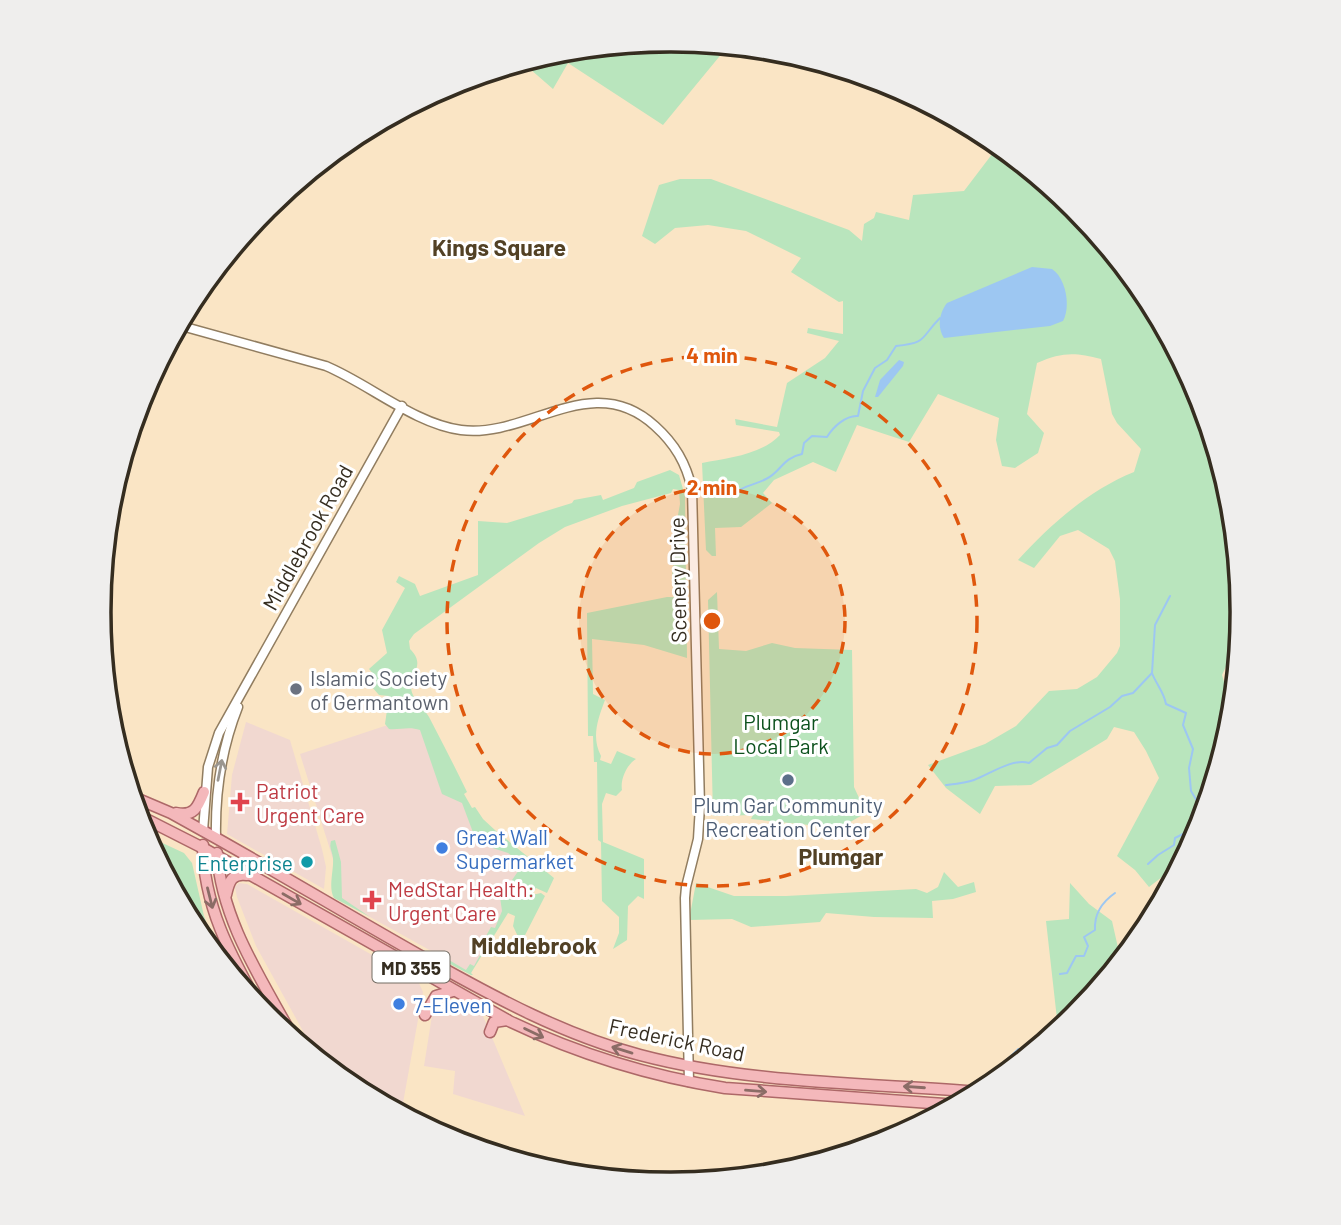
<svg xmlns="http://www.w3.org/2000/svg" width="1341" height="1225" viewBox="0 0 1341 1225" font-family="Barlow,sans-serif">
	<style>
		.commercial { fill: #f1d8d0 }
		.green { fill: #b9e5bd }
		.water { fill: #9dc7f2 }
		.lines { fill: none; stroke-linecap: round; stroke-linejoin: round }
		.stream { stroke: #9dc7f2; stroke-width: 2 }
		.minor-casing { stroke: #917d60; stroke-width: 11 }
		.major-casing { stroke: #ad6868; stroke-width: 13 }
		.minor { stroke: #fff; stroke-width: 8 }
		.major { stroke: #f4b8bb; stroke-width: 10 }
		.oneway { stroke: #9a9690 }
		.oneway2 { stroke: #8b6c66 }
		.ring { fill: none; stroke: #df570d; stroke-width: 3.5; stroke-dasharray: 12 9 }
		.worship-dot { fill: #6b7280; stroke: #fff; stroke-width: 2.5 }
		.service-dot { fill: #5c6f8a; stroke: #fff; stroke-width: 2.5 }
		.health-dot { fill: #e0444e; stroke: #fff; stroke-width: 2.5 }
		.shop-dot { fill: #3f7fe0; stroke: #fff; stroke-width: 2.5 }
		.culture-dot { fill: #0f9aa8; stroke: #fff; stroke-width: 2.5 }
		.labels { text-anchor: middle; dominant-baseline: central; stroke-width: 6; stroke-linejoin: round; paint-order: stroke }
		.shield { fill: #fff; stroke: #726c63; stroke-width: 2 }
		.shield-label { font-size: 19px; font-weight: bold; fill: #352d20 }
		.street-label { font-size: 21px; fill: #352d20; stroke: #fff }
		.worship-label { font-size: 21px; fill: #5b616d; stroke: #fff; text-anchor: start }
		.park-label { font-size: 21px; fill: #0c511d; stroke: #fff }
		.health-label { font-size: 21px; fill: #be3a42; stroke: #fff; text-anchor: start }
		.service-label { font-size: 21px; fill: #4e5e75; stroke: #fff }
		.shop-label { font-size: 21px; fill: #366cbe; stroke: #fff; text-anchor: start }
		.culture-label { font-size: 21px; fill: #0d838f; stroke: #fff; text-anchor: end }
		.neighbourhood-label { font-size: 23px; font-weight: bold; fill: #524125; stroke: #fff }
		.rim { fill: none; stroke: #352d20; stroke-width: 3.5 }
		.centre { fill: #df570d; stroke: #fff; stroke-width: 3.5 }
		.ring-label { font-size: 21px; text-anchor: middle; font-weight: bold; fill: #df570d; stroke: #fff; stroke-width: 6; stroke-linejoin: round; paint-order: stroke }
	</style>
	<rect width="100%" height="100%" fill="#fae5c5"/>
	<g class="commercial">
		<polygon points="421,714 479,831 525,862 507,907 471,973 334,897 333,859 300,754"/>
		<polygon points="246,722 290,740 322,849 326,867 324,889 227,834 232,775"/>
		<polygon points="239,883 247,884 418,981 423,992 401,1114 352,1088 318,1060 312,1047 314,1043 309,1042 256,946 237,897 235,887"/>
		<polygon points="445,996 483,1016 525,1116 453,1094 455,1071 424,1066 434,1003"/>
	</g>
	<g class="green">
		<polygon points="671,40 728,46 663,125 568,63 553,89 522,62 559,51"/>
		<path d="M999 145 1075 208 1147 295 1199 394 1232 501 1243 613 1241 634 1222 675 1233 712 1232 725 1199 832 1184 860 1149 887 1135 870 1117 856 1159 778 1146 751 1134 732 1114 727 1107 739 1031 785 995 786 980 814 946 788 928 765 985 744 1016 726 1049 691 1077 689 1097 677 1117 653 1120 646V599L1115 561 1109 549 1078 530 1060 536 1034 568 1018 560C1050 525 1089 490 1134 472L1141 449 1117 423 1112 414 1101 359C1075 352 1062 352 1037 363L1027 414 1044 433 1038 453 1015 468 1002 466 996 440 999 418 938 394 909 442 857 425 836 472 813 462 774 480 763 493 772 503 741 527 715 528 716 556H712L706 550 702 463C728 458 761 455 780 435L779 432 736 425 735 419 777 427 787 383 825 358 839 341 807 333 808 328 843 334V301L839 302 791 272 801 258 746 231 708 225 675 228 655 244 642 236 659 185 680 179H711L849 230 862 241 864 224 874 218 876 212 909 220 913 195 964 191Z"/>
		<path d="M670 470 679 475 685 496 687 658 644 645 592 639 593 694 605 700C598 719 591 737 601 756L600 760 611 764 617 751 636 759C627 764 620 780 622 790L616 796 606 793 602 804 603 842 644 859V899L638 896 628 906 627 940 613 949 619 933V917L602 901 601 842 598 840 597 762H594L593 736H588L587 613 667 597H680V575H672L676 545 681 544 680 526H676L680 504 679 490 673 489 671 493 622 506 565 527 539 543 414 634 409 641 410 649C429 668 404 675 413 695 416 703 424 709 429 717 442 742 455 767 467 792L464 794 472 808 475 807 483 819 496 831 554 878 547 893 536 888 532 895 541 893 545 896 521 943 513 926 515 916 508 913 471 973 473 975H471L446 962 449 955V960L466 970 470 964 474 966 489 939 486 936 491 927 495 928 502 911 500 897 519 870 516 867 520 862 508 853 477 843 462 803 442 794 420 730C409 726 400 730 389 729L385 724 389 696 379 695 372 687 375 676 369 669 387 653 382 630 405 588 396 582 399 576 415 584 420 596 478 575V521L507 523 572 503 574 500 601 495 603 500 634 488 637 482Z"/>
		<polygon points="717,592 719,649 746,651 772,643 795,648 852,650 854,787 866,813 845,825 809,825 751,819 753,815 713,816 708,600"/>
		<polygon points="143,834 184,853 192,863 204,916 222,964 194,930"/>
		<path d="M335 840 341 862 342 898 370 917 334 898C328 887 334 870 333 858 332 850 329 848 331 841Z"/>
		<polygon points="944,872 958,887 974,882 976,892 953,899 932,901 933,918 874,917 826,913 820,922 751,927 732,919 689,920 696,883 734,896 786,896 916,889 927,893 938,887"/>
		<path d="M1070 883 1089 904 1112 921 1121 961C1107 979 1079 1022 1058 1028L1046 921 1069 919Z"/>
	</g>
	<g class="water">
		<path d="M1032 267 1052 269C1066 278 1071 307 1063 321L1050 326 944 338C937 328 939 313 947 303Z"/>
		<polygon points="899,360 904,362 903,366 878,397 875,397 880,380"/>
		<polygon points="1018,1048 1031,1049 1032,1052 1012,1068 1005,1065 1005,1060"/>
	</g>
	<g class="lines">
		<g class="stream">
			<path d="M735 493C745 485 755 485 766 479 781 472 782 458 802 454L804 443 812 436 827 437C833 427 846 415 858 416L863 391 875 368 887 360 896 346C928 343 920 338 940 318"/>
			<path d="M946 785C955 784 966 783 974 780 990 774 1012 758 1029 763L1047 748 1057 745 1070 731 1110 707 1122 696 1133 693 1152 673 1155 625 1170 596"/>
			<path d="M1148 864 1158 855 1174 845 1175 838 1185 833 1197 801 1191 791 1189 768 1193 749 1183 725 1186 713 1166 704C1164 692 1156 684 1152 673"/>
			<path d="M1060 974 1067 973 1076 956H1084L1088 946 1084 937 1095 930C1094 913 1102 902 1115 893"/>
		</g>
		<defs>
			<g id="minor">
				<path d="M178 325 326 366C369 384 415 424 461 430 528 439 592 368 655 426 675 444 686 463 692 489L700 806 698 839 686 887 685 898 689 1082"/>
				<polyline points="203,831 208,767 219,733 402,406"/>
				<path d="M216 838C215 793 221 750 238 707"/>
			</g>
			<g id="major">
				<path d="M131 796 171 813 216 838C287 878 357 920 428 960 496 998 564 1035 640 1055 749 1084 870 1083 982 1092"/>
				<path d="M176 813C194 817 198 807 204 792"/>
				<path d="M136 814 203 848 509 1021C578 1054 649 1076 725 1088L958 1105"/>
				<path d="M203 845C203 908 234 961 263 1014"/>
				<path d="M217 853C222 923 263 981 295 1041"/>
				<path d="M226 895C229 881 232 873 247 875"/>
				<polyline points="425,1015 436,996 453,991"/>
				<polyline points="490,1032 494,1022 507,1020"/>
			</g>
		</defs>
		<use href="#minor" class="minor-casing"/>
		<use href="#major" class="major-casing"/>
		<use href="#minor" class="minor"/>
		<use href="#major" class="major"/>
	</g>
	<defs><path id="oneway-shaft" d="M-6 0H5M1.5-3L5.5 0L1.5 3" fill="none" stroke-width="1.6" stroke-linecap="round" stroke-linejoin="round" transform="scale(1.75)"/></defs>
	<use class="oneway" href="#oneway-shaft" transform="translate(220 770) rotate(-79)"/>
	<g class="oneway2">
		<use href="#oneway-shaft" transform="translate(210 898) rotate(76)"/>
		<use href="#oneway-shaft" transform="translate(292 899) rotate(30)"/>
		<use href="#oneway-shaft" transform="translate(534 1033) rotate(26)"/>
		<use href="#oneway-shaft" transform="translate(622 1050) rotate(-163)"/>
		<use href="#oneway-shaft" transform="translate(914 1087) rotate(-176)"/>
		<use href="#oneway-shaft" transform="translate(756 1091) rotate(5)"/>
	</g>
	<circle cx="712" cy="621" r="133" fill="#df570d" fill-opacity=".12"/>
	<g class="ring">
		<circle cx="712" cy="621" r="133"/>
		<circle cx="712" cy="621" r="265"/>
	</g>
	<circle class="worship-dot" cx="296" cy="689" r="7"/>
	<circle class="service-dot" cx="788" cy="780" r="7"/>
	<g class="health-dot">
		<path d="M236.5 791.5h7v7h7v7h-7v7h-7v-7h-7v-7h7z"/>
		<path d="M368.5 889.5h7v7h7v7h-7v7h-7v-7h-7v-7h7z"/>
	</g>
	<g class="shop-dot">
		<circle cx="442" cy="848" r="7"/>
		<circle cx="399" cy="1004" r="7"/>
	</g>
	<circle class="culture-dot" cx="307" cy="862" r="7"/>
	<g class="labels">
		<rect class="shield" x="372.5" y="951.5" width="77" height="31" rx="5"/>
		<g class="shield-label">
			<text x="411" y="967">MD 355</text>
		</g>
		<g class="street-label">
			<text transform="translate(307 537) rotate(-61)">Middlebrook Road</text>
			<text transform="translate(677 580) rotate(-91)">Scenery Drive</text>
			<text transform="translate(677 1039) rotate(12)">Frederick Road</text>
		</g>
		<g class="worship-label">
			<text x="310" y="677">Islamic Society<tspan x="310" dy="24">of Germantown</tspan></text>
		</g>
		<g class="park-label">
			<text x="781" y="721">Plumgar<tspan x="781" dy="24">Local Park</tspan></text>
		</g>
		<g class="health-label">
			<text x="256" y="790">Patriot<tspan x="256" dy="24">Urgent Care</tspan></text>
			<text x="388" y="888">MedStar Health:<tspan x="388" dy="24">Urgent Care</tspan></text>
		</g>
		<g class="service-label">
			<text x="788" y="804">Plum Gar Community<tspan x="788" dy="24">Recreation Center</tspan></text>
		</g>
		<g class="shop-label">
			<text x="456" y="836">Great Wall<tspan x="456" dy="24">Supermarket</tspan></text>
			<text x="413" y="1004">7-Eleven</text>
		</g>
		<g class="culture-label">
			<text x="293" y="862">Enterprise</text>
		</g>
		<g class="neighbourhood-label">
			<text x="499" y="247">Kings Square</text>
			<text x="841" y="856">Plumgar</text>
			<text x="534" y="945">Middlebrook</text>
		</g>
	</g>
	<path d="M0 0H1341V1225H0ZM670 52H671A559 559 0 0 1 1230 611V613A559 559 0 0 1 671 1172H670A559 559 0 0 1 111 613V611A559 559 0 0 1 670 52Z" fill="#efeeed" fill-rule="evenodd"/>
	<path class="rim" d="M670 52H671A559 559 0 0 1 1230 611V613A559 559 0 0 1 671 1172H670A559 559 0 0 1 111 613V611A559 559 0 0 1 670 52Z"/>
	<circle cx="712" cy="621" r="10" class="centre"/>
	<g class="ring-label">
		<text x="712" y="363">4 min</text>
		<text x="712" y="495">2 min</text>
	</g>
</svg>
